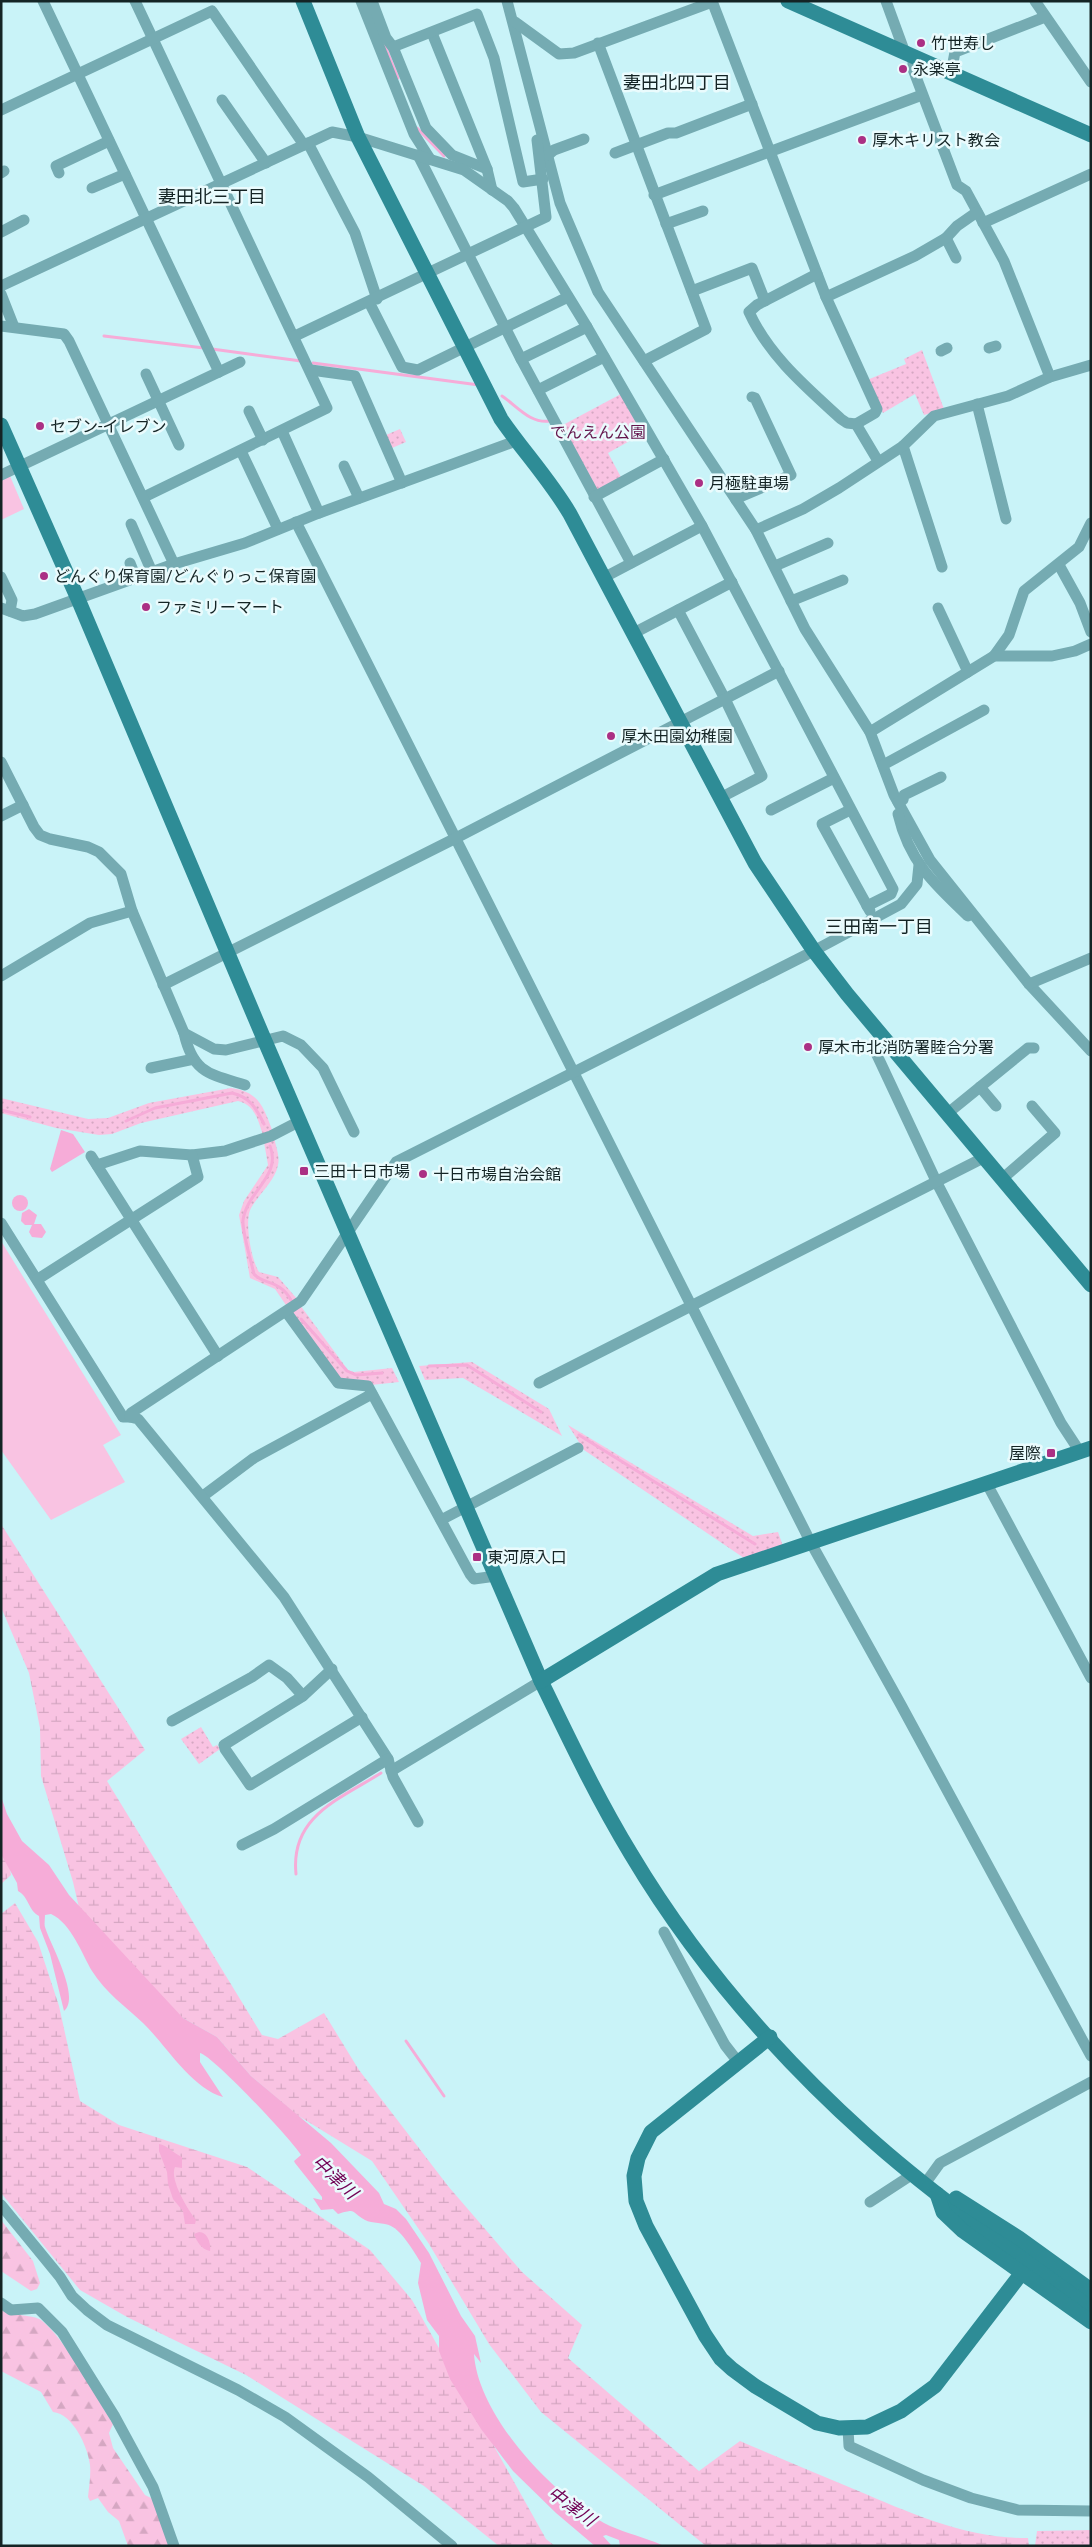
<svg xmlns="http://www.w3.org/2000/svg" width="1092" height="2547" viewBox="0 0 1092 2547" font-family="Roboto,'Noto Sans JP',sans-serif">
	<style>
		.grass { fill: #f9c3e2 }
		.forest { fill: url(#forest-firs) }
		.wetland { fill: url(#wetland-marsh) }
		.park { fill: url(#park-dots) }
		.water { fill: #f6acd8 }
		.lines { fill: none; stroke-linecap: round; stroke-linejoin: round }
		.stream { stroke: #f6acd8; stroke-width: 3 }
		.street { stroke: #75abb2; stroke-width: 11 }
		.secondary { stroke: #2e8c96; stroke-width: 15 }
		.poi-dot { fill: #ab3084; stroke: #eafbfd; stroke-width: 2 }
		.labels { text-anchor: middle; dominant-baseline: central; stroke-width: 5; stroke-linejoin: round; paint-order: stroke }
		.poi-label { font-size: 16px; fill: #142425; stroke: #eafbfd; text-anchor: start }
		.park-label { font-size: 16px; fill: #64154c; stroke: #eafbfd }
		.neighbourhood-label { font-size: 18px; fill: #142425; stroke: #eafbfd }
		.water-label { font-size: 18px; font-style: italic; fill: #720255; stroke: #eafbfd }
	</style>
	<defs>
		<pattern id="forest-firs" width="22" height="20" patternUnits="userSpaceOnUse" patternTransform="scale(1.25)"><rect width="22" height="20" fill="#f9c3e2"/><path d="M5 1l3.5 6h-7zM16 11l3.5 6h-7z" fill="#d5a7c2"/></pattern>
		<pattern id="wetland-marsh" width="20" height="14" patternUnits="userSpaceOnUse" patternTransform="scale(1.25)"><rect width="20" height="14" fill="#f9c3e2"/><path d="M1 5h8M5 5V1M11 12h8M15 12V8" fill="none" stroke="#d5a7c2"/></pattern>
		<pattern id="park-dots" width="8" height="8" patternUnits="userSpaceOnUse" patternTransform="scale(1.25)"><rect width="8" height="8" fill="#f9c3e2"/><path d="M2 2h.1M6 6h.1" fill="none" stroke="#d5a7c2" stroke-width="1.8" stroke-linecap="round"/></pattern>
	</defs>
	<rect width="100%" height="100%" fill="#c9f3f8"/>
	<g class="grass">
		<polygon points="10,476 24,509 1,520 1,481"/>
		<polygon points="1,1241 121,1435 103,1445 125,1482 51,1520 1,1450"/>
	</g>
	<g class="forest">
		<polygon points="1,2220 33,2261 40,2283 37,2289 31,2291 1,2271"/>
		<path d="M1 2308C16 2318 32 2314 41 2320 65 2338 96 2397 113 2424L109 2433 113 2448 145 2495 153 2499 171 2546H128L119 2521 108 2512 98 2498 90 2501 88 2497C89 2487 91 2475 90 2465 88 2447 73 2414 53 2412L41 2392 1 2371Z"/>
	</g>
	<g class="wetland">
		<path d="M1 1524 145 1750 107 1781 262 2035 278 2039 324 2013 359 2070 448 2186 522 2272 582 2325 568 2358 699 2471 740 2441C779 2458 818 2474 856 2490 910 2513 968 2539 1028 2538L1029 2546H706L541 2412 489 2344 429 2244 372 2161 297 2115 251 2076 217 2037 183 2018 89 1950 73 1882 41 1776 40 1728 29 1673 1 1607Z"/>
		<polygon points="1,1823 11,1875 1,1884"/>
		<polygon points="15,1903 38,1942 59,2006 80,2101 119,2125 247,2167 370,2250 412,2300 546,2539 555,2546 499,2546 424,2486 246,2375 127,2317 80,2290 1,2193 1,1914"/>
	</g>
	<g class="park">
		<polygon points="922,350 944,409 924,415 915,394 883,413 867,380 906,364 904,359"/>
		<polygon points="621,394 644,433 608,453 622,479 598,493 561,426"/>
		<polygon points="400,429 406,442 392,448 386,435"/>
		<path d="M231 1088C260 1092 263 1107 273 1132L263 1135C258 1120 255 1105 238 1101L141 1123 112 1134 99 1135 56 1128 1 1113V1098L88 1119 108 1118 149 1103Z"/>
		<path d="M274 1138C276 1146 280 1157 278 1165 275 1181 259 1194 251 1208 244 1220 251 1260 259 1272L278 1277 298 1300 288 1308 275 1289 250 1278 239 1215 244 1201 268 1165 264 1142Z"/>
		<polygon points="300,1305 348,1370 354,1372 392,1368 399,1382 371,1385 341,1379 289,1314"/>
		<polygon points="472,1362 549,1409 562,1436 463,1378 425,1380 419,1366"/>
		<polygon points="568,1425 753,1536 778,1532 783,1546 744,1558 584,1450"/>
		<polygon points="201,1727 213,1747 217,1745 220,1749 199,1764 181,1739"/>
		<polygon points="1091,2530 1091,2546 1035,2546 1037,2531"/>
	</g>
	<g class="water">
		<polygon points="61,1130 73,1134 85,1152 52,1172 50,1169"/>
		<circle cx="20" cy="1203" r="8"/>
		<polygon points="29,1209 37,1215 34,1224 41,1224 46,1232 42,1238 32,1237 29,1232 32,1225 25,1225 21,1221 22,1213"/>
		<path d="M1 1796 7 1814 22 1841 49 1865 69 1895 183 2018 217 2037 251 2076 331 2143 379 2193 384 2204 396 2209 406 2219 429 2253 461 2316 475 2336 481 2363 474 2354C478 2416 552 2494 604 2523 623 2533 645 2537 664 2546H620L619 2540 606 2535 603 2536 612 2546H595L556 2513 513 2471 481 2429 450 2379 439 2351V2336L427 2320 418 2283 421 2263C415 2253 402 2231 391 2226 384 2222 372 2224 365 2220 350 2212 358 2208 338 2214L333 2209 321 2210 313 2198 322 2200V2197L295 2163 294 2161 301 2155C292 2140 212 2055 200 2053V2062L223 2097C191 2088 166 2045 143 2023 126 2007 105 1992 92 1971 82 1954 71 1923 51 1914L45 1915C45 1919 44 1924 45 1927 50 1944 81 1997 64 2011L50 1954 40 1928 39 1916C28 1910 29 1897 18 1891L17 1883 1 1854Z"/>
		<path d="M159 2144C167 2145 174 2154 182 2157V2168L175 2167C169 2179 188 2210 196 2220L195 2224H185L183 2211 173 2199 168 2184 167 2172 159 2151Z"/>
		<path d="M199 2232C208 2232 211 2244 210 2251 201 2249 197 2242 194 2234Z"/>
	</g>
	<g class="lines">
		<g class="stream">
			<polyline points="384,44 398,78"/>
			<polyline points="417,128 444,156"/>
			<polyline points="104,336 204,348"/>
			<polyline points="212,349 301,361"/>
			<polyline points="313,363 479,385"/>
			<path d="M502 396C517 406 530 424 550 421"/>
			<polyline points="1,1110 30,1117"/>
			<path d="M126 1121 155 1108 232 1093C250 1097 256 1108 264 1124"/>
			<path d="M270 1146C282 1176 247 1191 243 1220 242 1231 251 1261 254 1274 263 1285 279 1279 291 1300"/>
			<polyline points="301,1319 347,1371 356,1375 382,1373"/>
			<polyline points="429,1366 467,1365 541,1412"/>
			<polyline points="579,1435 755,1544"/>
			<path d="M296 1874C290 1816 340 1799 381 1773"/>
			<polyline points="406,2041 444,2096"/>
		</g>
		<g class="street">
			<polyline points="43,1 219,372"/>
			<polyline points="135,1 327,408 144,497"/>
			<polyline points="361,1 414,134 430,159"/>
			<polyline points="372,1 386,38 393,47 426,128 452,155 487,169"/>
			<polyline points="507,1 560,203 598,292 756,530 805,629 870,732 894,795 930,860 1029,984 1091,1051"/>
			<polyline points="712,1 826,297 877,409 875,413 856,424"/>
			<polyline points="886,1 905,53"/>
			<polyline points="1035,1 1091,82"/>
			<polyline points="515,22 559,54 574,53 712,2"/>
			<polyline points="432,33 487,169 492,190"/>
			<polyline points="598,43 706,329 644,361"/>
			<polyline points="393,47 477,14 494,58 523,182 543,179"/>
			<polyline points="913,57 913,69 957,185 966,191 1004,261 1050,377"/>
			<polyline points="951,73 955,52 1045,17"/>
			<polyline points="222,100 266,163"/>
			<polyline points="1,110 212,11 304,145"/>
			<polyline points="308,143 355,233 377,299"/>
			<polyline points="615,153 668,133 676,133 752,104"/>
			<polyline points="418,155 521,359 631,563"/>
			<polyline points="548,155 554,150 584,139"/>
			<polyline points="1,173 4,171"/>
			<polyline points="59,173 56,166 109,141"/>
			<polyline points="92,188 125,174"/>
			<polyline points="654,195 922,95"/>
			<polyline points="983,223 1091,174"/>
			<polyline points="666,224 703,211"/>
			<polyline points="1,232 24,220"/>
			<polyline points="946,238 956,258"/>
			<path d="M817 274 757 305 749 312C769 356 806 387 841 419L847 423 856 424 878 461"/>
			<polyline points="1,286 332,132 358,137 464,170 508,201 514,208 587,327 702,526 893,889 891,894 867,906"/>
			<polyline points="692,291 752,268 765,301"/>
			<polyline points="1,294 14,327"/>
			<polyline points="826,297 915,256 946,238 957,226 977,212"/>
			<polyline points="369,302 402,367 418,370 568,297"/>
			<polyline points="1,326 64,334 69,341 174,564"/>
			<polyline points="295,336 546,217 537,140"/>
			<polyline points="989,348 996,346"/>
			<polyline points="941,351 947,348"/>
			<polyline points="521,359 587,327"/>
			<polyline points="311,370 355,376 402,483"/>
			<polyline points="146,374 179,445"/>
			<polyline points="538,390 604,357"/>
			<polyline points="977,404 1006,519"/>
			<polyline points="249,411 263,440"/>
			<polyline points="282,431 319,513"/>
			<polyline points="903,446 942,567"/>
			<polyline points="241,451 278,529"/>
			<polyline points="344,466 359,498"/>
			<polyline points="1,475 240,362"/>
			<polyline points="594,497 664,459"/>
			<polyline points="736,500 740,497 791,475 755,398 752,397"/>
			<polyline points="296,522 811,1543 901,1705 1091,2056"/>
			<polyline points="131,524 152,572"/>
			<polyline points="756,530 803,509 839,488 903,446 934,416 1008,396 1050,377 1091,365"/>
			<polyline points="130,563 136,578"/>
			<polyline points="1059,565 1080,603 1091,632"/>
			<polyline points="775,566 828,543"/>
			<polyline points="1,577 12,600 10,611"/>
			<polyline points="603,578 702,526"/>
			<polyline points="791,601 843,580"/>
			<polyline points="1,608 23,616 35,614 174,564 245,543 319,513 516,441"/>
			<polyline points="938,608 968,672"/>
			<polyline points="678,610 725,699 762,776 720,798"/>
			<polyline points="632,634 732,582"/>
			<polyline points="994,656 1009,635 1024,591 1079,547 1091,523"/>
			<polyline points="870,732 994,656 1052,656 1075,651 1091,644"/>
			<polyline points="1,762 34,827 40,835 50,839 88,847 99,852 121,874 132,911 184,1033 214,1049 226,1050 283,1036 301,1045 323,1068 354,1132"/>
			<polyline points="883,765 984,710"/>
			<polyline points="898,802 903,800 904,795 941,777"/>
			<polyline points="771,810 834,778"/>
			<polyline points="850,810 822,824 870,911"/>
			<path d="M898 814C909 861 934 884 968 916"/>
			<polyline points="1,816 23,805"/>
			<polyline points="1,976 90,923 132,911"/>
			<polyline points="1029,984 1091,958"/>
			<polyline points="163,985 454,839 779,671"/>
			<path d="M184 1033C193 1073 209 1074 245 1085"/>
			<polyline points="882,1035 876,1053 937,1183 1061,1423 1080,1452"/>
			<polyline points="151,1068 194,1059"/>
			<polyline points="980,1087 996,1106"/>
			<polyline points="948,1113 1028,1048 1034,1048"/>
			<polyline points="91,1156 218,1356"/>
			<polyline points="97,1165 140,1151 192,1155 225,1151 271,1136 300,1121"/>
			<polyline points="1002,1179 1055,1133 1032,1106"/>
			<polyline points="1,1223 123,1417 130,1417"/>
			<polyline points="38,1279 198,1177 192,1155"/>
			<polyline points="287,1313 338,1383 368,1386 470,1574 474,1579 496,1576"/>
			<polyline points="539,1383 985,1157"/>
			<polyline points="987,1484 1091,1678"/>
			<polyline points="203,1496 254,1458 372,1394"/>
			<polyline points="441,1520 578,1448"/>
			<polyline points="332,1669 303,1696 224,1745 225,1749 250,1785 362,1717"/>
			<polyline points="172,1721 252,1677 269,1665 287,1678 303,1696"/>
			<polyline points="391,1771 541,1681"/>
			<polyline points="418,1822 393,1777 388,1759 284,1597 138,1419 130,1417 131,1413 301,1301 396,1162 806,955 901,904 917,884 919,865"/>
			<polyline points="242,1845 274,1829 388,1759"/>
			<polyline points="664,1932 725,2045 739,2063"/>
			<polyline points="924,2185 940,2163 1091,2082"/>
			<polyline points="870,2202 913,2174"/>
			<polyline points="1,2205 60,2277 72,2296 87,2310 107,2325 238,2390 285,2417 368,2477 452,2546"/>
			<polyline points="1,2303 11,2310 38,2308 62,2332 115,2417 153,2487 174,2546"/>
			<polyline points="848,2429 849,2446 923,2480 971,2498 1018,2510 1091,2511"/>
		</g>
		<g class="secondary">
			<path d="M303 1 358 137 501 419C523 451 550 480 570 514L755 863 814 951 847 994 1091 1285"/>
			<polyline points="788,1 1091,135"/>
			<path d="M1 425 78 599 264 1039 541 1681C569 1739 597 1798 631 1854 693 1958 775 2053 865 2134 935 2197 1014 2251 1091 2306"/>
			<polyline points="541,1681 717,1574 1091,1448"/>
			<polyline points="770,2037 651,2132 638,2158 634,2176 636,2201 646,2226 705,2335 721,2359 732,2369 755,2386 817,2423 839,2428 867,2427 901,2411 935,2386 1021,2274"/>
			<polyline points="937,2194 943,2212 963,2231 1091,2322"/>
			<polyline points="956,2198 1019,2238 1091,2290"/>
		</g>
	</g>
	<g class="poi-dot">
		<circle cx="921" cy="43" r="5"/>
		<circle cx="903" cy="69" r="5"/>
		<circle cx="862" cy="140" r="5"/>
		<circle cx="40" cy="426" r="5"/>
		<circle cx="699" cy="483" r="5"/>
		<circle cx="44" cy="576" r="5"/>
		<circle cx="146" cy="607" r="5"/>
		<circle cx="611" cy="736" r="5"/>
		<circle cx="808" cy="1047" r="5"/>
		<rect x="299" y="1166" width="10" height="10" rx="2.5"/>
		<circle cx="423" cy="1174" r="5"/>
		<rect x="1046" y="1448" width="10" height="10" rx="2.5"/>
		<rect x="472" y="1552" width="10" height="10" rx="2.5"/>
	</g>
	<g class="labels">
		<g class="poi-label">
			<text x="931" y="43">竹世寿し</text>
			<text x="913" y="69">永楽亭</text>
			<text x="872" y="140">厚木キリスト教会</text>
			<text x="50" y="426">セブン-イレブン</text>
			<text x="709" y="483">月極駐車場</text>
			<text x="54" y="576">どんぐり保育園/どんぐりっこ保育園</text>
			<text x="156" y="607">ファミリーマート</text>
			<text x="621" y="736">厚木田園幼稚園</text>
			<text x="818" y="1047">厚木市北消防署睦合分署</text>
			<text x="314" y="1171">三田十日市場</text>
			<text x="433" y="1174">十日市場自治会館</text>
			<text x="1041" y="1453" text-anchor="end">屋際</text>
			<text x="487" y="1557">東河原入口</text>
		</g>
		<g class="park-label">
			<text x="598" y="432">でんえん公園</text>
		</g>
		<g class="neighbourhood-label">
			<text x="677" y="82">妻田北四丁目</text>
			<text x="212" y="196">妻田北三丁目</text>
			<text x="879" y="926">三田南一丁目</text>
		</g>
		<g class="water-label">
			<text transform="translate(335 2177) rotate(43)">中津川</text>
			<text transform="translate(572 2506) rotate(36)">中津川</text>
		</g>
	</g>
	<rect width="1092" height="2547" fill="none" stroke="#142425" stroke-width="5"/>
</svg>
